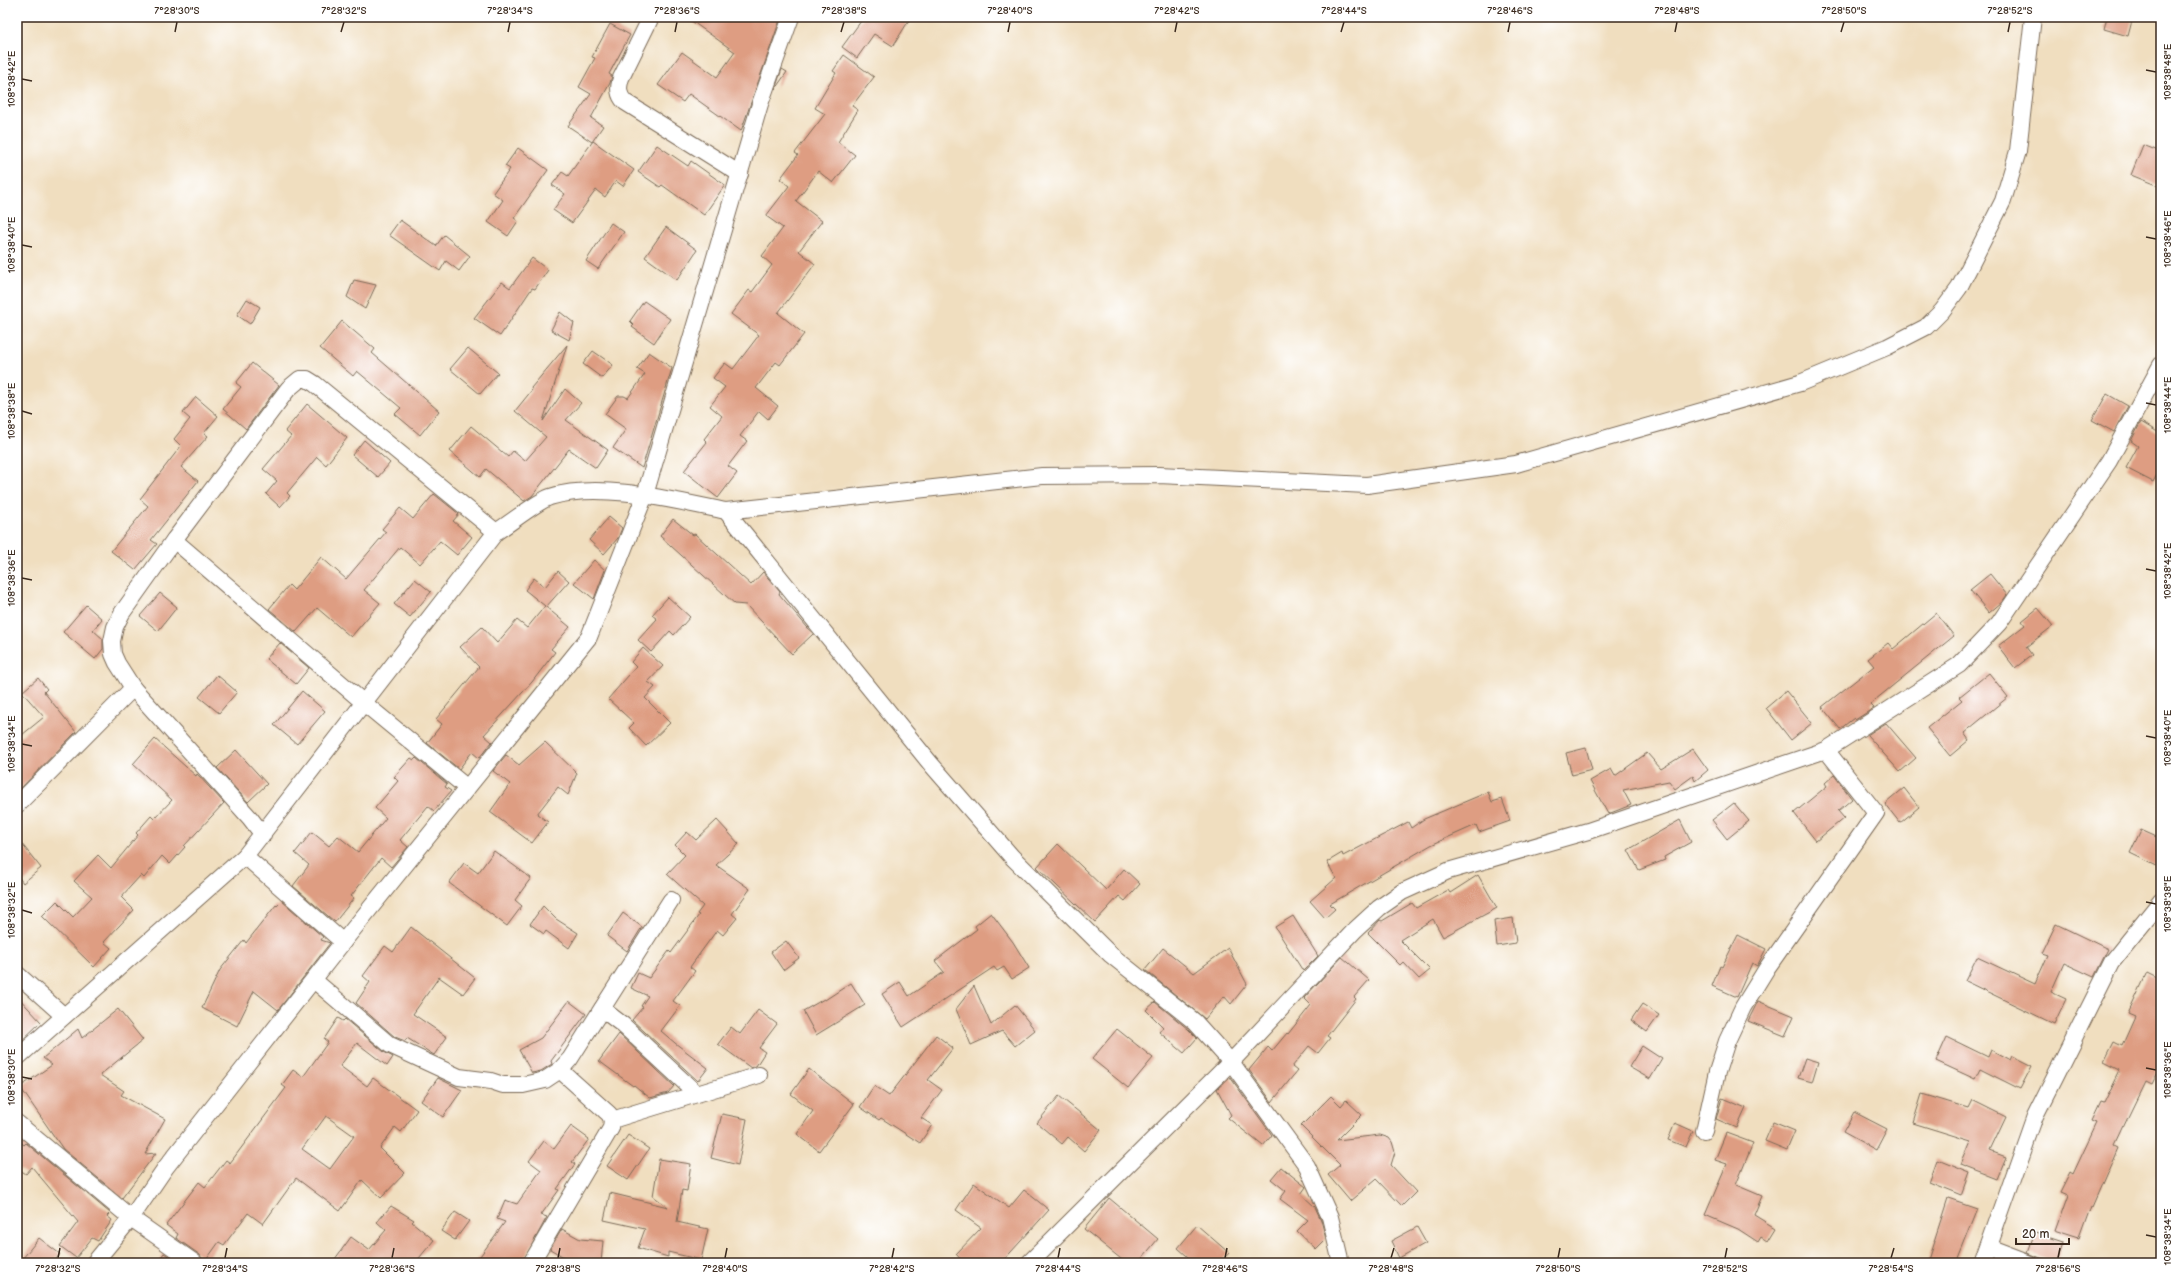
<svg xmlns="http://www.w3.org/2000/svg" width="2178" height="1280" viewBox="0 0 2178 1280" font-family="'Balsamiq Sans',sans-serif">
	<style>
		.building { fill: #de9d82; fill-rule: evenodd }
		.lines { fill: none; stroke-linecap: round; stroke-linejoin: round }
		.minor-casing { stroke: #7a6956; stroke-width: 18 }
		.minor { stroke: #fff; stroke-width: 16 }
		.ticks { fill: none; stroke: #3b2a1e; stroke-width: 1.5 }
		.neatline { fill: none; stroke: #3b2a1e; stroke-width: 1.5 }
		.ticks-label { font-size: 10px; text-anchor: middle; fill: #3b2a1e }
	</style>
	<rect width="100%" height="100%" fill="#fff"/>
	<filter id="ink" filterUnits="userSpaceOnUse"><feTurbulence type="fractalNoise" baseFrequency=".025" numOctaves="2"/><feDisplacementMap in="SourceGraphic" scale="8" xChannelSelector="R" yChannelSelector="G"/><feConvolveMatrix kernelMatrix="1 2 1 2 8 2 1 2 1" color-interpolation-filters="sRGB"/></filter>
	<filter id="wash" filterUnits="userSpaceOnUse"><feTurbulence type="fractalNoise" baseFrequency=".012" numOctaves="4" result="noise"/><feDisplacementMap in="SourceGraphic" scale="16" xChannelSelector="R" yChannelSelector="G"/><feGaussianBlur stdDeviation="0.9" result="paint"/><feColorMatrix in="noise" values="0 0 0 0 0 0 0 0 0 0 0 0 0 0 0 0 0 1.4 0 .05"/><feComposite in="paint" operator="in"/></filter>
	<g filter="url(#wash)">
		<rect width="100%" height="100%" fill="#f0debf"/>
		<g id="blocks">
			<g class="building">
				<polygon points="686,17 781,17 741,131 689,94 683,102 658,85 682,52 717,77 735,52"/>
				<polygon points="864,17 911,17 893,46 874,34 857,58 842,47"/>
				<polygon points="2107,17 2133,17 2128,36 2104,29"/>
				<polygon points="610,24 630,35 609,74 612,76 610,83 591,118 603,126 592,142 568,126 591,94 579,87 595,58 592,57"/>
				<polygon points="844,55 874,77 852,106 858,110 838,142 855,155 833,183 818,171 796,201 822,221 799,251 815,264 778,313 804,334 780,365 776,362 756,388 778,406 768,419 759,411 740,436 747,441 728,466 737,473 718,498 684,471 707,442 704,439 722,416 710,406 725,387 713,378 725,363 733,369 759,335 731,314 749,290 752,292 772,265 762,256 783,228 766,216 789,186 780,179 798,155 795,153 825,114 815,108 836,73 833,71"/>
				<polygon points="782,69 787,72 775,89"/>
				<polygon points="593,141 634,170 623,186 616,181 605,197 596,190 572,223 553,210 565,194 552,185 562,172 568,176"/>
				<polygon points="657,145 688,166 691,161 725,185 704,215 662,185 660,187 638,172"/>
				<polygon points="2143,145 2161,152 2161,187 2131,175"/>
				<polygon points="518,148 548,170 514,218 518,221 508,236 488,222 503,200 493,193 510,169 505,166"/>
				<polygon points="400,220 436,246 444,235 470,256 459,271 446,261 440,271 389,235"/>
				<polygon points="611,223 624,232 598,269 586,261"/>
				<polygon points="666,227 697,250 677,280 645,257"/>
				<polygon points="532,258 548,270 535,289 532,288 500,336 474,318 502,282 510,288"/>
				<polygon points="354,280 376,285 365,309 347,297"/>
				<polygon points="247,299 260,307 250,324 237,315"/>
				<polygon points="644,301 670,319 654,343 632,327 634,325 630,321"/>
				<polygon points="560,312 574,323 569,340 551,330"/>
				<polygon points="342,321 375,349 372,353 439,411 420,435 395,414 401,408 357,371 353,376 320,348"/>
				<polygon points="567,345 543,421 565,389 581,403 566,420 608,450 596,468 569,449 532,496 524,501 486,469 480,477 450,451 471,426 508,457 513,451 525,461 546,437 515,411 532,390 531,388"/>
				<polygon points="468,348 498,373 480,394 450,369"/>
				<polygon points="593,351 613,365 602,378 583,364"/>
				<polygon points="649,352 672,368 642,468 613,448 626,429 605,414 618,396 624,396 628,398 645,374 637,369"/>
				<polygon points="252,363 279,385 246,429 223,409 241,387 236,383"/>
				<polygon points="2107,394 2128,406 2114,432 2092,420"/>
				<polygon points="196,397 218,416 204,433 208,436 181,467 198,481 151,540 157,544 135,570 111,551 148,506 140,499 181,446 174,439 190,419 183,413"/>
				<polygon points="307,404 347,438 326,465 317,457 287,493 290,496 280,507 266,494 277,481 263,469 291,436 285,431"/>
				<polygon points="2141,422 2161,434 2161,467 2153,482 2126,468 2138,446 2131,441"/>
				<polygon points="364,440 390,463 378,477 352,455"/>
				<polygon points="434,494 459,514 453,521 472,537 457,555 440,541 420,564 400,547 364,590 380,603 351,637 317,608 296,632 269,609 289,585 294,590 321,557 346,579 386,532 382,529 400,508 413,519"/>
				<polygon points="609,517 622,528 618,538 604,554 589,540"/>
				<polygon points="673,519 693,535 695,534 751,585 763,572 780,592 779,594 813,634 792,654 746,605 735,604 660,536"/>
				<polygon points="594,560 605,570 594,599 574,583"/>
				<polygon points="558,571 569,581 546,607 570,627 551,649 555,652 532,682 484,735 492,742 479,758 472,752 459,769 427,743 442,724 436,719 479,667 460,647 482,627 497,643 517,620 527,628 545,606 525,590 534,578 545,587"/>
				<polygon points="1990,574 2007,595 2002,602 1989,613 1970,590"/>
				<polygon points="415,579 431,592 410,617 394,604"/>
				<polygon points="160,593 177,607 158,631 140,616"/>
				<polygon points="668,597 690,617 674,635 670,631 651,652 638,640 657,619 652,615"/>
				<polygon points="86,605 102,619 93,630 103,639 103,649 95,659 63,632"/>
				<polygon points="2038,608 2053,626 2026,647 2032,655 2015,668 1998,646 2025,625 2022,621"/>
				<polygon points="1936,613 1954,636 1870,704 1874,708 1855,720 1854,718 1840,729 1822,707 1874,666 1868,659 1888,643 1893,649"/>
				<polygon points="280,643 309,668 296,684 266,659"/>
				<polygon points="643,648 663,666 648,682 655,687 645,698 670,723 646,746 629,728 634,723 608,699 636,667 631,662"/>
				<polygon points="1989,673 2008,697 1964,733 1969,740 1950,756 1927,728 1962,700 1959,697"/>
				<polygon points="217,675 237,692 219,713 199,697"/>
				<polygon points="38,678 47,689 44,692 76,732 17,792 17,739 44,717 22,692"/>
				<polygon points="302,691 325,711 297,744 274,725"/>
				<polygon points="1786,691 1812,723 1791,740 1766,708"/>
				<polygon points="1886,723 1916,758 1900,772 1867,735"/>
				<polygon points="155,739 196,776 197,774 224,803 184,846 185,847 170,864 162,856 144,878 141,875 121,897 134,910 104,942 111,948 94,967 42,916 57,901 73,917 92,897 74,881 98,855 111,868 138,835 136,833 151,816 154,819 172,800 133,764"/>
				<polygon points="545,742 577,773 568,795 558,787 537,814 548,822 532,843 490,812 510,784 493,771 506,755 519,765"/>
				<polygon points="1586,748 1592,770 1572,775 1566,753"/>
				<polygon points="1693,749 1708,770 1695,781 1693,776 1675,789 1669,781 1623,790 1631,805 1608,814 1590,781 1611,769 1615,776 1647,753 1661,769"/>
				<polygon points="236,750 267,784 248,802 217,768"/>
				<polygon points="411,758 414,760 416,758 447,784 445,787 451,791 434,811 428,806 400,840 408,847 391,867 381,858 351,896 354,898 335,922 293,886 309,865 295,853 312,832 329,846 338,836 358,852 386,818 375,808 398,781 394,777"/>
				<polygon points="1834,775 1852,799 1838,811 1844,818 1816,841 1794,813 1827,786 1825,783"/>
				<polygon points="1904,788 1919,807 1900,823 1885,804"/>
				<polygon points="1488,792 1492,802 1502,799 1510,821 1479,832 1476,825 1431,845 1330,904 1335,909 1325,918 1310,901 1336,878 1327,862 1342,853 1343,856 1408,822 1411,828 1424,819"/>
				<polygon points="1734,803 1749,821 1727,839 1712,820"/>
				<polygon points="717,820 739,844 716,865 750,889 732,914 737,918 723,935 717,930 690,967 695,971 673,1001 680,1006 661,1031 675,1043 708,1068 698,1081 632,1020 643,1007 641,1006 648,996 631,988 638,973 649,978 669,951 671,953 699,915 697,914 703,906 667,874 685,855 675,845 687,832 696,840"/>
				<polygon points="1680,820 1691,842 1664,857 1665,860 1639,870 1628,850"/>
				<polygon points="2141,830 2161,839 2161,868 2130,853"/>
				<polygon points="17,838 41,868 23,883 17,875"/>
				<polygon points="1058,844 1106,890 1124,869 1140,884 1125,901 1119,896 1095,922 1037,867"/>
				<polygon points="494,851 531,878 515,900 522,906 507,926 449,883 464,863 478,873"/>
				<polygon points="1478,875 1497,908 1443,937 1433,919 1400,940 1430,970 1419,979 1403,962 1400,965 1368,933 1380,920 1382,921 1412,903 1416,908 1448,890 1450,893"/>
				<polygon points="282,901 323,937 321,940 330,943 278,1010 254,991 237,1026 202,1008 220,970 244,940 246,943 276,905 277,906"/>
				<polygon points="543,906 556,919 578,933 569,948 546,931 544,934 530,924"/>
				<polygon points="623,913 642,927 627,951 607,936"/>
				<polygon points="991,913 1013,942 1029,968 1012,979 1004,967 997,971 994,967 903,1027 882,994 900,982 909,996 944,972 935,961 977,929 975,926"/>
				<polygon points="1293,916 1318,956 1303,971 1275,927"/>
				<polygon points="1513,918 1516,943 1497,946 1494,921"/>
				<polygon points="2056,924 2108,949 2094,977 2064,963 2051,992 2066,999 2054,1024 1965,981 1977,957 2035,984 2048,955 2042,953"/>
				<polygon points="411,927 475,978 463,994 439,977 413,1014 447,1037 434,1055 407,1038 405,1041 395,1037 356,1003 370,982 363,976 385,946 393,952"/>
				<polygon points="1738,935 1766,949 1757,966 1752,963 1737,997 1712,986 1720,966 1722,967"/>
				<polygon points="786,941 799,958 783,970 771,952"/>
				<polygon points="1163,948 1194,973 1228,948 1247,984 1231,1004 1224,996 1205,1019 1145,970"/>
				<polygon points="1342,957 1369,980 1354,997 1356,999 1327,1036 1330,1038 1318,1053 1309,1046 1292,1067 1297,1071 1272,1102 1249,1070 1268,1047 1272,1051 1287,1033 1288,1034 1311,1005 1304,998"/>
				<polygon points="2147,973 2161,980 2161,1065 2151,1085 2145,1082 2129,1115 2115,1145 2119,1147 2093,1207 2091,1206 2079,1239 2054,1231 2067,1195 2060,1192 2070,1172 2073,1174 2097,1123 2092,1121 2101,1102 2104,1103 2120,1070 2104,1062 2114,1042 2122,1046 2135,1017 2128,1014"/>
				<polygon points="851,983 865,1005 816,1035 803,1011 824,999 825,1000"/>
				<polygon points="974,986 991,1025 1015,1005 1035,1030 1015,1046 1002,1031 971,1045 956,1009"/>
				<polygon points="17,996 41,1022 17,1045"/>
				<polygon points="569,1001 586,1014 551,1061 552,1064 541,1071 532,1073 519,1050 541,1038"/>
				<polygon points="1758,1001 1794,1016 1785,1036 1748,1021"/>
				<polygon points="1155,1002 1188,1029 1197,1038 1184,1053 1159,1032 1163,1027 1146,1010"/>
				<polygon points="1642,1004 1659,1015 1647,1032 1631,1020"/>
				<polygon points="118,1009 143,1040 100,1075 124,1091 121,1095 165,1119 145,1154 156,1153 122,1198 63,1149 20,1087 52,1065 43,1058 78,1029 82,1038"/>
				<polygon points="758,1010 777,1024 759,1048 765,1052 756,1066 751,1068 718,1044 731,1027 740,1034"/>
				<path d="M338 1018 343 1021 345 1019 384 1052 393 1057 387 1066 357 1043 340 1066 367 1086 373 1078 417 1110 401 1132 395 1127 380 1148 405 1173 381 1198 362 1180 340 1211 296 1178 263 1224 248 1213 224 1245 219 1242 204 1263 200 1255 176 1238 178 1234 166 1225 199 1182 205 1187 226 1160 230 1163 286 1088 282 1085 293 1070 303 1077 328 1042 324 1039ZM326 1116 354 1136 330 1169 302 1149Z"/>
				<polygon points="1117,1029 1153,1058 1128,1088 1092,1059"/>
				<polygon points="619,1034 674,1086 668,1093 650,1098 634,1085 633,1086 599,1061"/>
				<polygon points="936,1035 953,1048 928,1080 942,1090 921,1118 932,1125 920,1143 881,1118 879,1120 860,1107 874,1086 889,1096"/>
				<polygon points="1947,1037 1988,1057 1991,1050 2010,1060 2012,1056 2032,1066 2020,1089 1980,1069 1975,1079 1936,1061"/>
				<polygon points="1642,1046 1662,1059 1650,1079 1629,1067"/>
				<polygon points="1805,1058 1818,1062 1812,1082 1798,1078"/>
				<polygon points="809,1069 854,1104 819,1151 797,1134 813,1111 791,1094"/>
				<polygon points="1230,1077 1272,1135 1263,1146 1228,1118 1231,1115 1217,1089"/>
				<polygon points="438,1078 462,1090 443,1117 421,1101"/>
				<polygon points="1922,1094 1968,1108 1972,1100 2006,1117 1990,1151 2006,1157 1997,1179 1961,1165 1971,1141 1913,1123"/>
				<polygon points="1059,1096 1101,1130 1084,1151 1068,1137 1062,1144 1037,1123"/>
				<polygon points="1331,1096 1341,1106 1346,1100 1362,1115 1337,1140 1380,1135 1389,1138 1392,1142 1395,1152 1391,1165 1416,1192 1402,1206 1376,1179 1350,1201 1328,1175 1340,1165 1301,1126"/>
				<polygon points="1722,1098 1746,1108 1737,1128 1716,1119"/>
				<polygon points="1854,1112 1887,1129 1876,1150 1843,1132"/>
				<polygon points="722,1114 747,1119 738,1165 711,1158"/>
				<polygon points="1773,1122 1795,1131 1787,1150 1765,1141"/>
				<polygon points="1675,1123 1693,1131 1686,1147 1668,1140"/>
				<polygon points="571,1126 589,1139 572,1162 575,1164 557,1189 559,1190 541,1215 547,1217 522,1263 475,1263 505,1222 497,1219 505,1200 517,1204 541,1170 529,1161 544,1141 554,1149"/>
				<polygon points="1726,1133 1753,1143 1736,1185 1762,1196 1754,1215 1775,1228 1767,1241 1761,1237 1758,1242 1738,1229 1705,1215 1727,1164 1715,1160"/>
				<polygon points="628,1135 649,1149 628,1180 607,1166"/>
				<polygon points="17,1139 24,1145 26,1143 110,1213 107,1216 112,1220 98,1241 92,1238 76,1258 60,1246 78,1222 32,1167 26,1174 17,1168"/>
				<polygon points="659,1159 691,1164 687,1191 682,1190 677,1222 708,1229 701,1260 668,1252 668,1257 638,1248 645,1229 604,1220 610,1193 668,1207 653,1196"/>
				<polygon points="1937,1160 1969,1173 1961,1195 1929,1182"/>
				<polygon points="1281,1167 1306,1187 1301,1194 1315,1207 1321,1220 1326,1239 1316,1249 1297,1231 1308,1220 1280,1199 1286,1191 1271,1179"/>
				<polygon points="974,1183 1009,1208 1024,1190 1049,1210 1001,1263 964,1263 956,1254 981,1228 956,1210"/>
				<polygon points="1109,1198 1158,1239 1138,1263 1126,1263 1084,1229"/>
				<polygon points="1948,1198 1977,1208 1955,1263 1927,1263"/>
				<polygon points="391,1206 414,1220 412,1222 434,1240 415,1263 332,1263 351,1237 369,1250 386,1230 377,1222"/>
				<polygon points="455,1212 469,1221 455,1240 441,1231"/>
				<polygon points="1197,1225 1229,1253 1220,1263 1195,1263 1178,1248"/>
				<polygon points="1417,1227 1426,1243 1399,1258 1391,1241"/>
				<polygon points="562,1229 580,1239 603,1241 601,1263 574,1263 550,1249"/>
				<polygon points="2035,1233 2063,1242 2056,1263 2028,1252"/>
				<polygon points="39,1238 60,1254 53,1263 19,1263"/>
				<polygon points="164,1253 178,1263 157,1263"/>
			</g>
		</g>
	</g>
	<g filter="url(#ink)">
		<use href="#blocks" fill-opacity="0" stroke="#7a6956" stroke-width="1"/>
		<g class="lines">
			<defs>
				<g id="minor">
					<path d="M651 17 621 78C618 88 618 95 625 102L740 174"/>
					<polyline points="726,511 1042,476 1159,475 1367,485 1516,464 1800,383 1887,347 1926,327 1942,311 1959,288 2003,201 2018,151 2033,17"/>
					<polyline points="174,540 370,708 466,787"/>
					<polyline points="17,805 133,688"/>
					<polyline points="263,835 250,818 133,688 117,663 113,654 112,641 115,627 122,613 174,540 288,389 300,379 307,379 315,384 496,532"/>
					<polyline points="245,856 343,942"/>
					<polyline points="17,974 64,1016"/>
					<polyline points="315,981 390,1045 459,1077 491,1081 503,1085 523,1085 545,1080 560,1070 570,1059 671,900"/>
					<polyline points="602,1009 623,1025 696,1093"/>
					<path d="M17 1058 245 856 496 532C509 524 538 501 550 497 601 481 675 501 726 511L930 763 1012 857 1111 955 1195 1022 1231 1062 1307 1166 1330 1217 1341 1263"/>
					<polyline points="612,1120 759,1075"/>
					<polyline points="17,1123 131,1218 195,1263"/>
					<polyline points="1704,1131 1717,1072 1727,1041 1743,1007 1767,968 1876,813 1826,750"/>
					<polyline points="1989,1247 2031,1263"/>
					<polyline points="94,1263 131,1218 166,1167 343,942 589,637 645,495 760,104 791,17"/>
					<polyline points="531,1263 611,1128 612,1120 609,1114 560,1070"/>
					<polyline points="1029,1263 1231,1062 1355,930 1379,908 1402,892 1448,871 1588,831 1826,750 1959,665 1999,623 2109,461 2161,365"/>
					<polyline points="1983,1263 2035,1116 2112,962 2161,901"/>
				</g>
			</defs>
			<use href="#minor" class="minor-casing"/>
			<use href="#minor" class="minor"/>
		</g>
	</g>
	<path class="ticks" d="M175 32 177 22M341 32 344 22M508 32 510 22M675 32 677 22M841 32 844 22M1008 32 1010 22M1175 32 1177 22M1341 32 1344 22M1508 32 1510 22M1675 32 1677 22M1841 32 1844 22M2008 32 2010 22M2146 70 2156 72M22 79 32 81M2146 237 2156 239M22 245 32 247M2146 403 2156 405M22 411 32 414M2146 569 2156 571M22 578 32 580M2146 736 2156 738M22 744 32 746M2146 902 2156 904M22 910 32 913M2146 1068 2156 1070M22 1077 32 1079M2146 1235 2156 1237M58 1258 60 1248M225 1258 227 1248M392 1258 394 1248M558 1258 560 1248M725 1258 727 1248M892 1258 894 1248M1058 1258 1060 1248M1225 1258 1227 1248M1391 1258 1394 1248M1558 1258 1560 1248M1725 1258 1727 1248M1891 1258 1894 1248M2058 1258 2060 1248"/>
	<rect width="2178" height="1280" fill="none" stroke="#fff" stroke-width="44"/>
	<path d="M2016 1238v6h53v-6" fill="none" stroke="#3b2a1e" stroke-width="2"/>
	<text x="2022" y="1238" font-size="12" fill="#3b2a1e" stroke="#ffffff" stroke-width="3" paint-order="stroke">20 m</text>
	<rect x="22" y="22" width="2134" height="1236" class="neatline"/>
	<g class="ticks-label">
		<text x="177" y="14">7°28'30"S</text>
		<text x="344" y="14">7°28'32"S</text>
		<text x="510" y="14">7°28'34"S</text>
		<text x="677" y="14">7°28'36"S</text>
		<text x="844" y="14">7°28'38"S</text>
		<text x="1010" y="14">7°28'40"S</text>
		<text x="1177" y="14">7°28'42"S</text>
		<text x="1344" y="14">7°28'44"S</text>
		<text x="1510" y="14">7°28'46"S</text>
		<text x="1677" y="14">7°28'48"S</text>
		<text x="1844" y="14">7°28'50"S</text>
		<text x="2010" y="14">7°28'52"S</text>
		<text transform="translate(2167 72) rotate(-90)" y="4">108°38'48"E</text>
		<text transform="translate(11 79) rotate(-90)" y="4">108°38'42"E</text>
		<text transform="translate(2167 239) rotate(-90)" y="4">108°38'46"E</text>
		<text transform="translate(11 245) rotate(-90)" y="4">108°38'40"E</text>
		<text transform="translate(2167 405) rotate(-90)" y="4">108°38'44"E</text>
		<text transform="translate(11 411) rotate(-90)" y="4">108°38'38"E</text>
		<text transform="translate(2167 571) rotate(-90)" y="4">108°38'42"E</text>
		<text transform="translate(11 578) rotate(-90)" y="4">108°38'36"E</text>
		<text transform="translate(2167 738) rotate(-90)" y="4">108°38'40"E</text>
		<text transform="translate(11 744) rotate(-90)" y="4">108°38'34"E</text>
		<text transform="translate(2167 904) rotate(-90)" y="4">108°38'38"E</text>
		<text transform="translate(11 910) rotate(-90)" y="4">108°38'32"E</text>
		<text transform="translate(2167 1070) rotate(-90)" y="4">108°38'36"E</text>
		<text transform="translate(11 1077) rotate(-90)" y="4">108°38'30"E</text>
		<text transform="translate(2167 1237) rotate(-90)" y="4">108°38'34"E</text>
		<text x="58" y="1272">7°28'32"S</text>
		<text x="225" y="1272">7°28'34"S</text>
		<text x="392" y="1272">7°28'36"S</text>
		<text x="558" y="1272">7°28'38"S</text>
		<text x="725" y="1272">7°28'40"S</text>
		<text x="892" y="1272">7°28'42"S</text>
		<text x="1058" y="1272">7°28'44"S</text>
		<text x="1225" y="1272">7°28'46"S</text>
		<text x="1391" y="1272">7°28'48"S</text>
		<text x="1558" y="1272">7°28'50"S</text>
		<text x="1725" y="1272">7°28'52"S</text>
		<text x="1891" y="1272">7°28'54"S</text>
		<text x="2058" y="1272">7°28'56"S</text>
	</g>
</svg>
